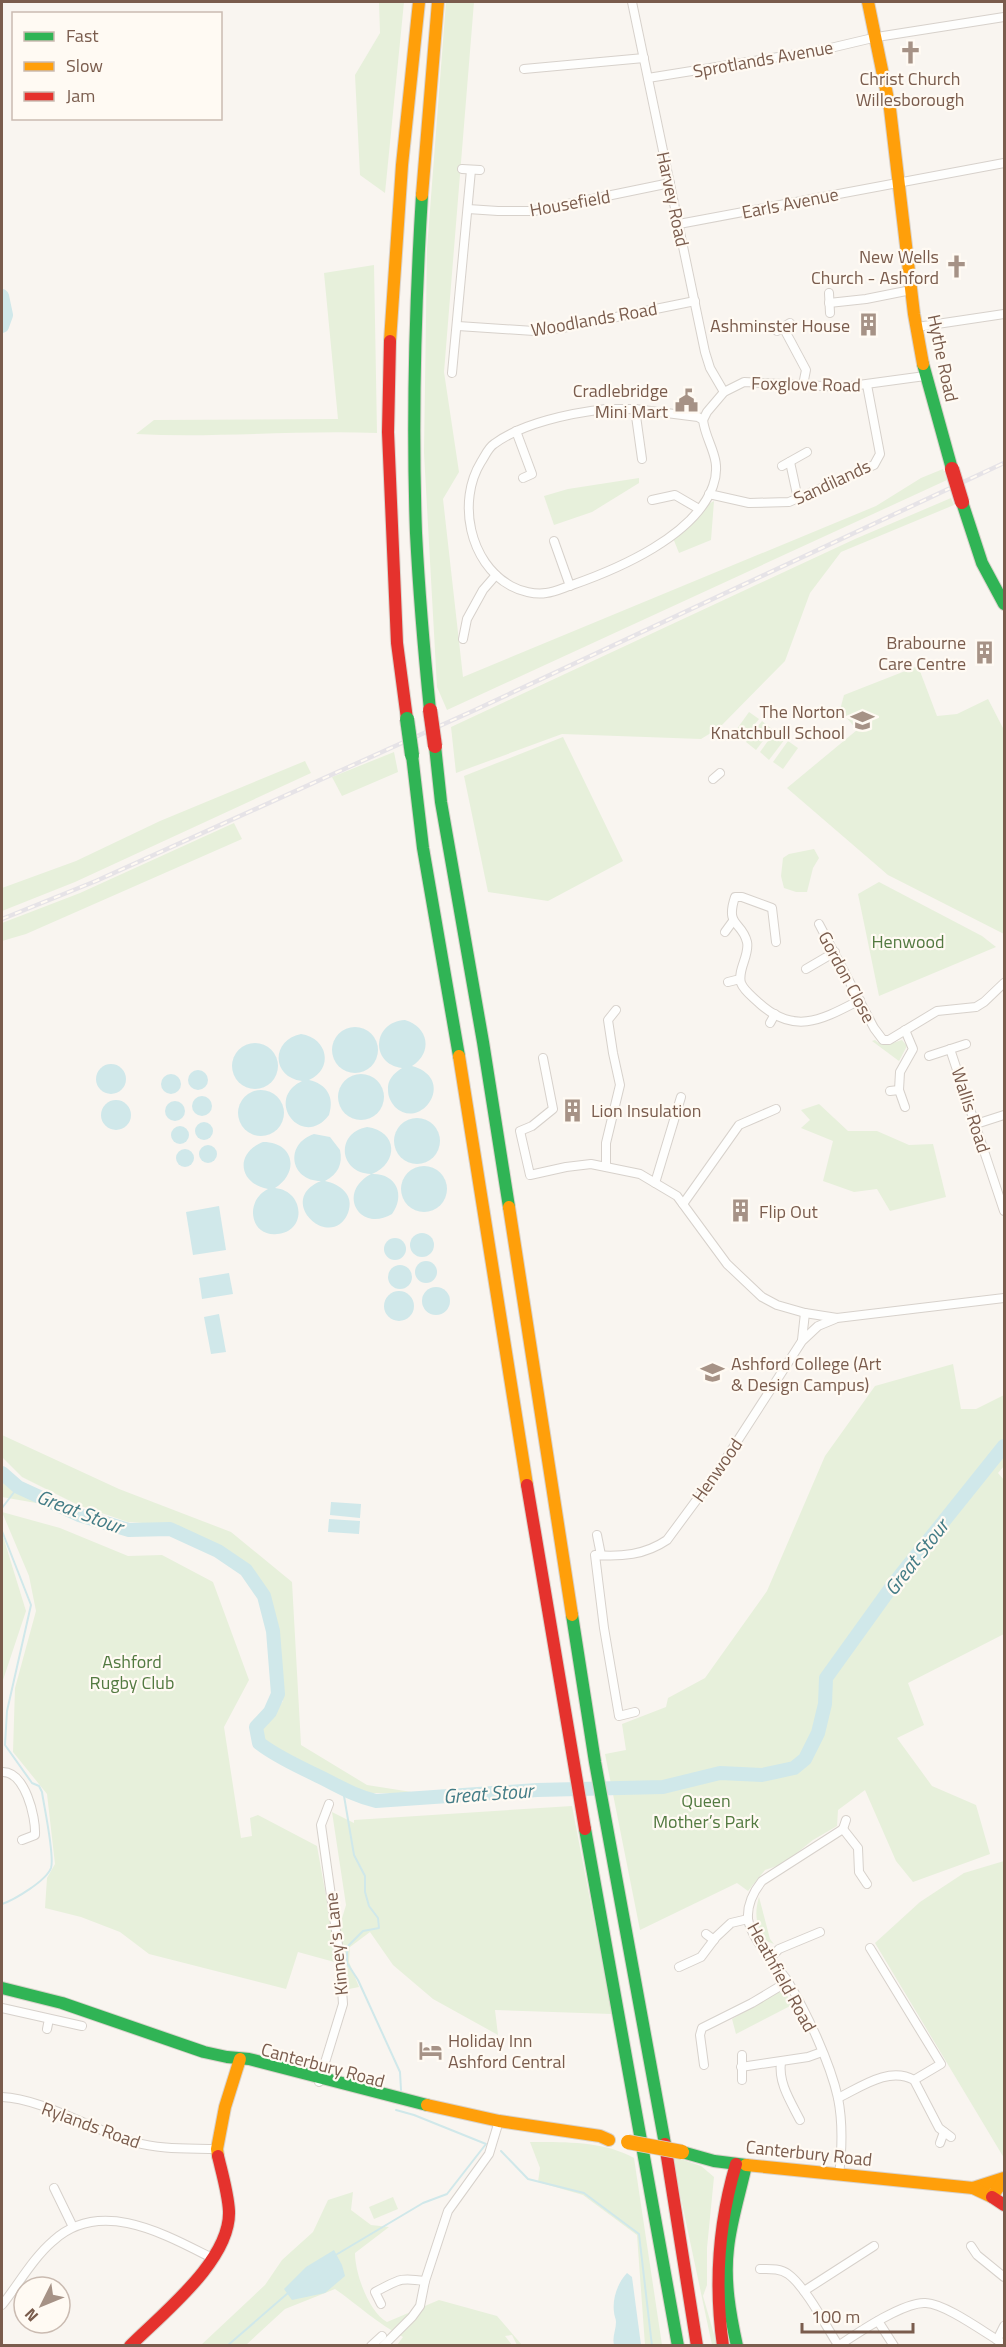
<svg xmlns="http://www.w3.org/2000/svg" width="1006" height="2347" viewBox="0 0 1006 2347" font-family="'Titillium Web',sans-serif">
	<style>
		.green { fill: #e7f0db }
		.water { fill: #d0e8ea }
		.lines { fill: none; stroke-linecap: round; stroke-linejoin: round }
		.stream { stroke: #d0e8ea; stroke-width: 2 }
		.river { stroke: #d0e8ea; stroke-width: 14 }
		.street-casing { stroke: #d7d1cb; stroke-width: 10 }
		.fast-casing { stroke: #d9d2cb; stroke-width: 14 }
		.slow-casing { stroke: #d9d2cb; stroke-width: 14 }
		.jam-casing { stroke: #d9d2cb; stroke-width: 14 }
		.street { stroke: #fefefd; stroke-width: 8 }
		.fast { stroke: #30b455; stroke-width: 12 }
		.slow { stroke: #ff9f0a; stroke-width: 12 }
		.jam { stroke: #e5322d; stroke-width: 12 }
		.rail-casing { stroke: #e6e3e7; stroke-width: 4.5 }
		.rail { stroke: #fffaf3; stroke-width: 2; stroke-dasharray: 7; stroke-linecap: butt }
		.fast-bridge-casing { stroke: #dad1cc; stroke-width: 16; stroke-linecap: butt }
		.slow-bridge-casing { stroke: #dad1cc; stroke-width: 16; stroke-linecap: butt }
		.jam-bridge-casing { stroke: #dad1cc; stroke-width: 16; stroke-linecap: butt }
		.fast-bridge { stroke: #30b455; stroke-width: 14 }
		.slow-bridge { stroke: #ff9f0a; stroke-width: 14 }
		.jam-bridge { stroke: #e5322d; stroke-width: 14 }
		.labels { text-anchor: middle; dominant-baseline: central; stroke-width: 4.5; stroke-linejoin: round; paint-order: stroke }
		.street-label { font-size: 18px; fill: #7a5c4d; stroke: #fffaf3 }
		.poi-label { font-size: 18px; fill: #7a5c4d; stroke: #fffaf3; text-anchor: end }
		.park-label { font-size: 18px; fill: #537a41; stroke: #fffaf3 }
		.water-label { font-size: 20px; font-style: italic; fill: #437c86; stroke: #fffaf3 }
	</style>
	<rect width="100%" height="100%" fill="#f9f5f0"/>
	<g class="green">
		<polygon points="379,2 404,2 385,193 360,175 355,75 380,33"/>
		<polygon points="446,2 474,2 444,372 459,472 443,499 463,677 876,506 921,478 943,469 947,480 447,710 437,687 424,453 427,249"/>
		<path d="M374 265 377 433C297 430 216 438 136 434L154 420 338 419 324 273Z"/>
		<polygon points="639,478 639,483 592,512 554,525 544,496 568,489"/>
		<polygon points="951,498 954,505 841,552 810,593 785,661 719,728 701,739 562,734 456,773 451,727 855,539"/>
		<polygon points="714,501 711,540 679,553 673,538 707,505"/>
		<polygon points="918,666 937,716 957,714 988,699 1004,730 1004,934 888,875 787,788 857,730 840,710 844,695"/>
		<polygon points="749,712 759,719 743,740 734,733"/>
		<polygon points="762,721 772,729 756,750 746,742"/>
		<polygon points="775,731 785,739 769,760 760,752"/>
		<polygon points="563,737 623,861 548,901 488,892 464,776"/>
		<polygon points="788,741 798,748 783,769 773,762"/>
		<polygon points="394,752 398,772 342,796 332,777"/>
		<polygon points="305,761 311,773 75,882 2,911 2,888 76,861 160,821"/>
		<polygon points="234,823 242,839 26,934 2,941 2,923 80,893"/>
		<polygon points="814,849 819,858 813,868 807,892 796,892 784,888 781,876 783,858 789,854"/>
		<polygon points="879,882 982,936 996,947 879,996 858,894"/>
		<path d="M875 1040C885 1049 891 1043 902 1040L907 1046 899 1061 872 1041Z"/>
		<polygon points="819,1104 848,1131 877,1131 909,1145 933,1144 946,1197 890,1211 877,1189 854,1192 823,1181 833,1141 801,1128 810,1120 801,1110"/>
		<polygon points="953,1364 961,1409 976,1409 1004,1395 1004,1466 998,1473 1004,1480 1004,1634 908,1683 924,1725 897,1738 932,1786 976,1805 990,1854 913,1882 896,1861 865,1790 838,1810 837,1826 813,1840 783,1864 765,1870 748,1891 737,1883 640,1930 605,1754 626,1750 622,1724 666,1707 668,1698 705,1678 767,1591 825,1456 875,1386"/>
		<polygon points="2,1435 119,1489 231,1532 292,1582 301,1745 367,1785 418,1793 360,1793 264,1742 262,1729 283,1701 274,1659 269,1595 249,1567 221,1548 172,1525 128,1522 78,1505 22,1477 2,1457"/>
		<polygon points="2,1477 12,1486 53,1506 2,1497"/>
		<polygon points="2,1512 60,1528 128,1556 162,1555 213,1582 249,1680 224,1727 241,1838 252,1836 250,1818 258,1815 317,1846 338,1963 298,1952 286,1989 149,1954 120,1932 81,1917 45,1908 47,1878 55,1864 47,1794 13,1752 15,1688 36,1611 29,1576"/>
		<polygon points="2,1533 26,1611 2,1683"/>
		<polygon points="572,1806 612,2014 495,2010 498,2035 433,1999 393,1965 370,1932 350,1947 349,1962 359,1987 349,1989 344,1977 340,1925 346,1905 332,1812 354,1823 354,1820"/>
		<polygon points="1004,1861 1004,2158 875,1943 920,1902 964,1873"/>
		<path d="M759 1897 770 1939 774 1944 766 1941C756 1928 754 1913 759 1897Z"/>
		<polygon points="783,1991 794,2004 736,2034 732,2019 778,1992"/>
		<path d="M530 2142C564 2142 604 2141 634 2158L662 2345H645L637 2235 583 2195 538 2182 540 2168Z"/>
		<polygon points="672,2156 701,2166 714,2177 707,2248 707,2285 703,2296 717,2345 712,2345"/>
		<path d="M353 2192 351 2210 371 2225 389 2227 355 2253C355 2274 369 2312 387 2322L439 2300 497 2316 522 2345H517L512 2335 505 2336 512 2345H397L403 2337C378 2324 358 2305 335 2289L285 2309 246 2345 200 2346 265 2285 282 2260 313 2232 328 2200Z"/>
		<polygon points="393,2197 398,2209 374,2219 369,2207"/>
	</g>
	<g class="water">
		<path d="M405 1020C429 1027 433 1053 412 1066 458 1079 421 1132 395 1107 391 1102 388 1097 388 1090 387 1080 394 1073 402 1068 370 1064 372 1022 405 1020Z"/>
		<circle cx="355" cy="1050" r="23"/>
		<path d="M301 1034C328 1038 334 1069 309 1080 326 1084 335 1096 329 1115 303 1150 263 1100 302 1081 271 1077 271 1040 301 1034Z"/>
		<circle cx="255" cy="1066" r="23"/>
		<circle cx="111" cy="1079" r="15"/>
		<circle cx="198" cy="1080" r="10"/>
		<circle cx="361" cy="1097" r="23"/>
		<circle cx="171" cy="1084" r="10"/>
		<circle cx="261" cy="1113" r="23"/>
		<circle cx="202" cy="1106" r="10"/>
		<circle cx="116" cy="1115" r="15"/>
		<circle cx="175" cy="1111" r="10"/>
		<circle cx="417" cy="1141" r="23"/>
		<circle cx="204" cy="1131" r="9"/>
		<circle cx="180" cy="1135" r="9"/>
		<path d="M367 1127C398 1131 399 1163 372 1174 396 1173 406 1195 392 1214 360 1233 336 1193 371 1174 339 1173 335 1133 367 1127Z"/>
		<path d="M314 1134 330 1137 340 1150C343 1164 338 1174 325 1181 340 1184 355 1195 348 1213 331 1253 274 1200 321 1181 290 1181 284 1144 314 1134Z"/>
		<path d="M263 1142C294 1142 300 1172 275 1188 305 1191 307 1232 277 1234 250 1237 244 1201 268 1189 239 1184 234 1153 263 1142Z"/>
		<circle cx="208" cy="1154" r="9"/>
		<circle cx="185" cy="1158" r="9"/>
		<circle cx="424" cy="1189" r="23"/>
		<polygon points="219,1206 226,1250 193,1255 186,1212"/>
		<circle cx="422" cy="1245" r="12"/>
		<circle cx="395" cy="1249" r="11"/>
		<circle cx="426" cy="1272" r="11"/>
		<circle cx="400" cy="1277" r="12"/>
		<polygon points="229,1273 233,1294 202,1299 199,1278"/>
		<circle cx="436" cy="1301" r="14"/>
		<circle cx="399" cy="1306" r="15"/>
		<polygon points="219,1314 226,1352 211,1354 204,1317"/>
		<polygon points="331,1502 361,1504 360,1518 330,1515"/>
		<polygon points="329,1519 360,1521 359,1534 328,1532"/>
		<polygon points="334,2250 342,2265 345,2276 325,2293 292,2300 284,2289 306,2267"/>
		<path d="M627 2273 632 2277 641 2345H614C612 2337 616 2330 616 2322 616 2319 614 2315 614 2312 612 2299 618 2282 627 2273Z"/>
	</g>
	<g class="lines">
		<g class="stream">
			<polyline points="2,1508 18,1487"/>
			<path d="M2 1531 31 1605 7 1711 5 1745 32 1783 39 1786 42 1792C44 1807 55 1856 51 1868 46 1881 14 1900 2 1904"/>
			<polyline points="343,1790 354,1855 365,1876 365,1892 369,1906 378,1918 379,1928 363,1931 347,1947 347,1963 358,1980 400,2072 401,2090"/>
			<polyline points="501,2151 528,2179 584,2193 639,2234 652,2346"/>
			<polyline points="334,2256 423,2203 447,2194 486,2144 414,2115 396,2110"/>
			<polyline points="227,2346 288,2293"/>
		</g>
		<g class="river">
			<polyline points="2,296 6,315 2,326"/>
			<path d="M2 1473 18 1487 79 1515 129 1530 170 1529 218 1551 246 1570 264 1596 273 1631 278 1694 270 1712 256 1727 259 1743C277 1757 296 1765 316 1775 337 1785 354 1796 376 1801L537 1790 663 1787 720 1773 762 1775 794 1768 805 1759 818 1733 825 1704 826 1678 895 1582 1004 1446"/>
		</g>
		<defs>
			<g id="street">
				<polyline points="632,2 705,352 710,368 724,392"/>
				<polyline points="524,69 644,58"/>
				<polyline points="648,78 822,50 877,37 1004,17"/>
				<polyline points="462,169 480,170"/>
				<polyline points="468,209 498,211 534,211 670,183"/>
				<polyline points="679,224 1004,163"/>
				<polyline points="829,293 830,313"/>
				<polyline points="829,303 866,299 911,290"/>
				<polyline points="458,326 534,331 562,328 695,301"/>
				<polyline points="783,327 806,370 803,385"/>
				<polyline points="917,327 1004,314"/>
				<polyline points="777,331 790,323"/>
				<polyline points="452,373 471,170"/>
				<path d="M606 409H635L698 417 703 420C706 444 723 458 713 486 695 536 618 569 572 585 563 588 555 592 546 593 535 595 520 591 511 586 469 563 457 501 481 462 485 456 488 448 494 444 522 423 571 413 606 409Z"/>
				<polyline points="635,409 642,459"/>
				<polyline points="703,420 707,412 724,392 744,382 844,387 925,376"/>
				<polyline points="516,431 532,474 523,478"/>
				<polyline points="790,462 798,499"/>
				<polyline points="782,466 807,452"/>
				<polyline points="709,494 749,503 789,502 874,465 880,454 867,385"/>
				<polyline points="652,500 675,495 699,509"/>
				<polyline points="554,541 570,586"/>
				<polyline points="463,639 467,619 483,590 496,575"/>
				<polyline points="713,779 720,773"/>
				<polyline points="819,924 874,1028 883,1040 889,1040 937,1011 976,1007 984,1002 1004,983"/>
				<polyline points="725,932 733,921"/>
				<path d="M776 942 772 908 742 897H735C725 927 742 921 747 942 750 955 737 970 741 983 744 991 753 997 759 1003 795 1036 823 1019 860 1000"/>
				<polyline points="806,969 835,952"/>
				<polyline points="728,982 740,979"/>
				<polyline points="770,1023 775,1014"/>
				<polyline points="905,1030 913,1049 900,1072 899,1090 905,1107"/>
				<polyline points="950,1049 1004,1211"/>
				<polyline points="929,1056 966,1044"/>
				<polyline points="543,1058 553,1109 532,1126 520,1131 530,1175 566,1167 591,1164 640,1174 677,1196 727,1264 762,1297 777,1305 805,1313 837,1318 1004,1298"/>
				<polyline points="890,1091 899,1090"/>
				<polyline points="976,1124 1004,1115"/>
				<polyline points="606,1166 606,1143 620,1085 613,1053 608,1020 616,1010"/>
				<polyline points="655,1183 681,1097"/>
				<polyline points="683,1204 739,1125 776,1109"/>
				<polyline points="802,1340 805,1313"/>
				<polyline points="597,1535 601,1555"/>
				<path d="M635 1712 619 1716 604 1628 595 1555C621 1557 645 1555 667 1540L718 1471 802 1341 818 1326 835 1319"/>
				<path d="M2 1772C25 1771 36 1817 35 1835L22 1840"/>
				<polyline points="843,1829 858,1848 859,1872 867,1884"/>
				<polyline points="843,1829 846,1820"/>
				<polyline points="706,1934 714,1940"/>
				<polyline points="870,1948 941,2064 914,2080"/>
				<polyline points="771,1957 779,1949 820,1932"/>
				<polyline points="679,1967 701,1957 716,1937 731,1923 748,1919"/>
				<polyline points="2,2008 82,2026"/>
				<polyline points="47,2029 49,2019"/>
				<path d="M781 2062C778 2083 791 2102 800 2120"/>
				<polyline points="704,2065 700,2035 702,2028 752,2003 787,1982"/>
				<polyline points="741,2067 808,2057 822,2052"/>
				<polyline points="742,2080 742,2055"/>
				<polyline points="319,2082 343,2004 340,1959 321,1825 329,1804"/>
				<path d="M2 2097C40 2098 95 2131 134 2142 161 2150 189 2148 217 2149"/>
				<path d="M838 2098C861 2087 889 2066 914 2080L939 2128 951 2137"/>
				<polyline points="940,2143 944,2132"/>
				<path d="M839 2175C842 2150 843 2123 838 2098 830 2062 806 2011 787 1980 775 1963 751 1939 748 1919 747 1905 754 1891 762 1881L843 1829"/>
				<polyline points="54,2188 73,2227"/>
				<polyline points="971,2246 977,2255 1004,2277"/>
				<path d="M760 2269C769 2269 780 2268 788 2274 805 2286 826 2326 838 2345"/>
				<polyline points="804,2291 874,2246"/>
				<path d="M381 2304 375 2292C399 2280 398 2277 425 2281"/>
				<path d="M2 2305C18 2285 33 2258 53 2241 101 2197 166 2235 214 2259"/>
				<polyline points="878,2321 894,2346"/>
				<polyline points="997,2340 1004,2326"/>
				<polyline points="371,2346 382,2336"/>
				<polyline points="383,2346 412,2317 420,2306 425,2281 448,2211 489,2154 499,2121"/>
				<path d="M838 2346C856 2334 904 2301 926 2303 946 2304 985 2333 1004 2344"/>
			</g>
			<g id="fast">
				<path d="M422 195C415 308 412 420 416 533 419 592 424 651 430 710"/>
				<polyline points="923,364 952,469"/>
				<polyline points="962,502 982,563 1004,604"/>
				<polyline points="435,746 441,802 483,1042 509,1207"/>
				<polyline points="412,755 423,848 459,1056"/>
				<polyline points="572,1615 595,1762 665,2144"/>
				<polyline points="585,1829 678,2346"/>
				<polyline points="2,1988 62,2003 204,2052 227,2057 249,2059 427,2105"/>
				<path d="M682 2152 714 2161 746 2165C740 2193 731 2220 728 2248 724 2281 730 2314 737 2346"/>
			</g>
			<g id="slow">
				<polyline points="868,2 890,109 914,314 923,364"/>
				<polyline points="422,195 438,2"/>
				<polyline points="390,341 402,165 419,2"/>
				<polyline points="459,1056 527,1485"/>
				<polyline points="509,1207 572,1615"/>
				<polyline points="427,2105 499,2121 600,2136 609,2140"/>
				<polyline points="218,2156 217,2149 225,2107 240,2059"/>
				<polyline points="746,2165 973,2188 1004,2178"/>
				<polyline points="973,2188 992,2197 1004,2179"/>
			</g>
			<g id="jam">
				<polyline points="390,341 388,432 397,643 407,719"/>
				<polyline points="527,1485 585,1829"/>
				<polyline points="665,2144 697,2346"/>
				<polyline points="992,2197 1004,2205"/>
				<path d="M130 2346C163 2313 231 2260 229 2211 228 2193 222 2173 218 2156"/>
				<path d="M723 2346C714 2283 718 2225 736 2164"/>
			</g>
		</defs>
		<use href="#street" class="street-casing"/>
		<use href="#fast" class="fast-casing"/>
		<use href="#slow" class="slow-casing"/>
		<use href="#jam" class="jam-casing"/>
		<use href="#street" class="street"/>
		<use href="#fast" class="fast"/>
		<use href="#slow" class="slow"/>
		<use href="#jam" class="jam"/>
		<defs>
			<polyline id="rail" points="2,919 96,881 475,710 1004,463"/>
		</defs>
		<use href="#rail" class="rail-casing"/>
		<use href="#rail" class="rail"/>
		<defs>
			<polyline id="fast-bridge" points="407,719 412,755"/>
			<polyline id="slow-bridge" points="628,2142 682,2152"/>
			<g id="jam-bridge">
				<polyline points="952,469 962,502"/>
				<polyline points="430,710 435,746"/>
			</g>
		</defs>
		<use href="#fast-bridge" class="fast-bridge-casing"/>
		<use href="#slow-bridge" class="slow-bridge-casing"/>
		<use href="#jam-bridge" class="jam-bridge-casing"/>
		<use href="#fast-bridge" class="fast-bridge"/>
		<use href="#slow-bridge" class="slow-bridge"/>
		<use href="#jam-bridge" class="jam-bridge"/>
	</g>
	<defs>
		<symbol id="church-bare" viewBox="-9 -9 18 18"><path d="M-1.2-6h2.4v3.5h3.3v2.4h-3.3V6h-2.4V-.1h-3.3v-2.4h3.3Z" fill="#a69286" stroke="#fffaf3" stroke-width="2.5" paint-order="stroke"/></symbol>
		<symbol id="building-bare" viewBox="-9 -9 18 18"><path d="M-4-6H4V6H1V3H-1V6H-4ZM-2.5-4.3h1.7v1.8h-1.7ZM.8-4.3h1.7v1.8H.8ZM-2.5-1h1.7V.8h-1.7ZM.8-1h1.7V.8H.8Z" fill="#a69286" stroke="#fffaf3" stroke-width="2.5" paint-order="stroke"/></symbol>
		<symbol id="civic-bare" viewBox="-9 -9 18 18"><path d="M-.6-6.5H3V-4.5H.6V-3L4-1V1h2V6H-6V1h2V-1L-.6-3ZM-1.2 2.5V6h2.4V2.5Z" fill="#a69286" stroke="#fffaf3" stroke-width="2.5" paint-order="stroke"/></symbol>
		<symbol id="school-bare" viewBox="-9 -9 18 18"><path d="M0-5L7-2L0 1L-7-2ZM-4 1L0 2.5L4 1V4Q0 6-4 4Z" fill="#a69286" stroke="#fffaf3" stroke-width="2.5" paint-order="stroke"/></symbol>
		<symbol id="university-bare" viewBox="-9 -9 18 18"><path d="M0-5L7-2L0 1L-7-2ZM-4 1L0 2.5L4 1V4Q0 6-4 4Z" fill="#a69286" stroke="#fffaf3" stroke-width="2.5" paint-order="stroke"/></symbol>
		<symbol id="hotel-bare" viewBox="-9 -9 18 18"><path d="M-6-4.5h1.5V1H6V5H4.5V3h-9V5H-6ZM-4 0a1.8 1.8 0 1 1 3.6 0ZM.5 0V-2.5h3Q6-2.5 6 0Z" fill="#a69286" stroke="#fffaf3" stroke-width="2.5" paint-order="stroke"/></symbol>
	</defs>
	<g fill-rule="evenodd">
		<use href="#church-bare" x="894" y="36" width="33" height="33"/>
		<use href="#church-bare" x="940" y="250" width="33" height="33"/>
		<use href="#building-bare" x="852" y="308" width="33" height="33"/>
		<use href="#civic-bare" x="670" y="384" width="33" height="33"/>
		<use href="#building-bare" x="968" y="636" width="33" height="33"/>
		<use href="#school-bare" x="846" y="704" width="33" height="33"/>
		<use href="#building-bare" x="556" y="1094" width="33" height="33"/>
		<use href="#building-bare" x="724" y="1194" width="33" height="33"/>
		<use href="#university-bare" x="696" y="1356" width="33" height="33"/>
		<use href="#hotel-bare" x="414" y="2034" width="33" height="33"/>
	</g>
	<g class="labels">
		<g class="street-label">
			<text transform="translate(763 59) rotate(-10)">Sprotlands Avenue</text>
			<text transform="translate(673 199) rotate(78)">Harvey Road</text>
			<text transform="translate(570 203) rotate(-10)">Housefield</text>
			<text transform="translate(790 203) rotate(-11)">Earls Avenue</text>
			<text transform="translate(594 319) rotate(-10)">Woodlands Road</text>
			<text transform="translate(943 358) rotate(78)">Hythe Road</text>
			<text transform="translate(806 384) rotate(1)">Foxglove Road</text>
			<text transform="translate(832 482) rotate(-25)">Sandilands</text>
			<text transform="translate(847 977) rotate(62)">Gordon Close</text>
			<text transform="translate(971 1110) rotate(72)">Wallis Road</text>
			<text transform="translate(717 1470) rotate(-55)">Henwood</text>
			<text transform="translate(336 1944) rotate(-96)">Kinney's Lane</text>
			<text transform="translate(782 1977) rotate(61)">Heathfield Road</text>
			<text transform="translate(323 2065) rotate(15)">Canterbury Road</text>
			<text transform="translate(91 2125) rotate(20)">Rylands Road</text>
			<text transform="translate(809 2153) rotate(6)">Canterbury Road</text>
		</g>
		<g class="poi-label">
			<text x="910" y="78" text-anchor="middle">Christ Church<tspan x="910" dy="21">Willesborough</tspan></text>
			<text x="939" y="256">New Wells<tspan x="939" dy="21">Church - Ashford</tspan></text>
			<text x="850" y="325">Ashminster House</text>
			<text x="668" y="390">Cradlebridge<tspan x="668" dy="21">Mini Mart</tspan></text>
			<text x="966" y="642">Brabourne<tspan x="966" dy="21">Care Centre</tspan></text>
			<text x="845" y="711">The Norton<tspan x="845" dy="21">Knatchbull School</tspan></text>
			<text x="591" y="1110" text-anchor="start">Lion Insulation</text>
			<text x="759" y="1211" text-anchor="start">Flip Out</text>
			<text x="731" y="1363" text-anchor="start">Ashford College (Art<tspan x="731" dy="21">&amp; Design Campus)</tspan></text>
			<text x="448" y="2040" text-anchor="start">Holiday Inn<tspan x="448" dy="21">Ashford Central</tspan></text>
		</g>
		<g class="park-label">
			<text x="908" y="941">Henwood</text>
			<text x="132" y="1661">Ashford<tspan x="132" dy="21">Rugby Club</tspan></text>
			<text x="706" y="1800">Queen<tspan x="706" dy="21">Mother’s Park</tspan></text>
		</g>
		<g class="water-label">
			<text transform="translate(80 1511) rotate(21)">Great Stour</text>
			<text transform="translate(916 1557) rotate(-52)">Great Stour</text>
			<text transform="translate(488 1793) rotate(-4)">Great Stour</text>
		</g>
	</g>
	<rect width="1006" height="2347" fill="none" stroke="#7a5c4d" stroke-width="6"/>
	<rect x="12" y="12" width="210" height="108" fill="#fffaf3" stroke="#cabbb1" stroke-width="1.5"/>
	<rect x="24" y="32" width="30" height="9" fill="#30b455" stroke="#cabbb1" stroke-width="1.5"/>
	<text x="66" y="42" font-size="18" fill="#7a5c4d">Fast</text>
	<rect x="24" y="62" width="30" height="9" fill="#ff9f0a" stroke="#cabbb1" stroke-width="1.5"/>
	<text x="66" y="72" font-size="18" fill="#7a5c4d">Slow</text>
	<rect x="24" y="92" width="30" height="9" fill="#e5322d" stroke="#cabbb1" stroke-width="1.5"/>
	<text x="66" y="102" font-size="18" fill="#7a5c4d">Jam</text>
	<g transform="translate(42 2305) rotate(227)"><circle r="28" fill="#fffaf3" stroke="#cabbb1" stroke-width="1.5"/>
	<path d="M0-4.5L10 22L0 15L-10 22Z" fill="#a69286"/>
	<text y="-9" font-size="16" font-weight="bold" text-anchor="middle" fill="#7a5c4d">N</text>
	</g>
	<path d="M802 2323v9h111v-9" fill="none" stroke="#7a5c4d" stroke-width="3"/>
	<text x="811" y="2323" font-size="18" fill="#7a5c4d" stroke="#fffaf3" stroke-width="4.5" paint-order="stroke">100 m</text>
</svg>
